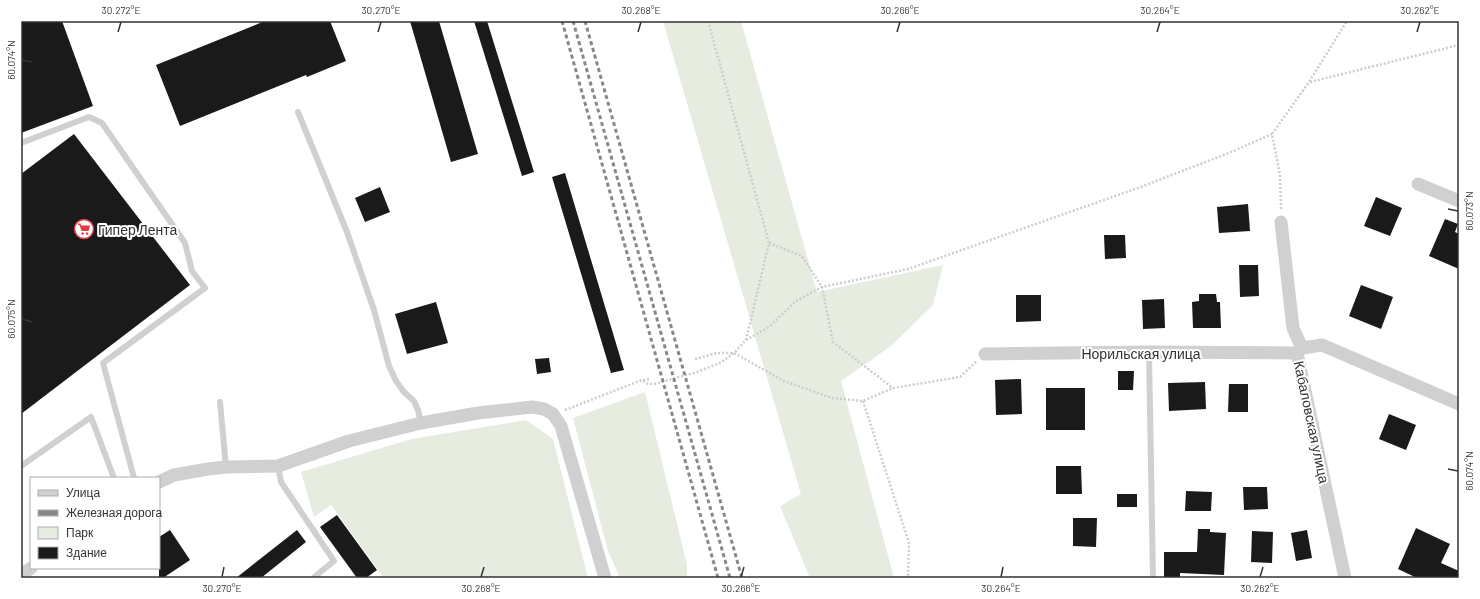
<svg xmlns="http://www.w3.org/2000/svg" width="1480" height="599" viewBox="0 0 1480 599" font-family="Barlow,sans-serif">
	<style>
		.green { fill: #e6ecdf }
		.building { fill: #1a1a1a }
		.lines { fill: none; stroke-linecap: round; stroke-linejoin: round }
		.path { stroke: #cdcdcd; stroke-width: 2.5; stroke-dasharray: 2 2; stroke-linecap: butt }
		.service { stroke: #d0d0d0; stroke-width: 6 }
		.minor { stroke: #d0d0d0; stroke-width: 13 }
		.rail { stroke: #888; stroke-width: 3; stroke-dasharray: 4 3; stroke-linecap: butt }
		.ticks { fill: none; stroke: #333; stroke-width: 1.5 }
		.labels { text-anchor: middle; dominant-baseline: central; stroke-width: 4; stroke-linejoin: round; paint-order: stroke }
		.poi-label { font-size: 14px; fill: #333; stroke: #fff; text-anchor: start }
		.street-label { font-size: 14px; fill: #333; stroke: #fff }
		.neatline { fill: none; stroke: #333; stroke-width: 1.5 }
		.ticks-label { font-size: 10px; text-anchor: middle; fill: #333 }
	</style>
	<rect width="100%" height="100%" fill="#fff"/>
	<g class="green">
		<polygon points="663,21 741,21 817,292 943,265 933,305 891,346 841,381 894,578 810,578 780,506 801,494"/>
		<polygon points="645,392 687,565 687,578 620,578 608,551 573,418"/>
		<polygon points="526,420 553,439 588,578 384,578 331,505 314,517 301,472 412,439"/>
	</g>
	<g class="building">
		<polygon points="21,21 62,21 93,106 21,133"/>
		<polygon points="265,21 330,21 346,61 307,77 306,75 180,126 156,65"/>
		<polygon points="410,21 439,21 478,154 451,162"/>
		<polygon points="474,21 487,21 534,172 522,176"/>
		<polygon points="74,134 190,285 21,414 21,174"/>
		<polygon points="565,173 624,370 611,373 552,177"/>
		<polygon points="380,187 390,212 365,222 355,198"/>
		<polygon points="1376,197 1402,208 1390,236 1364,226"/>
		<polygon points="1248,204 1250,231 1219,233 1217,207"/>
		<polygon points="1445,219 1458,224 1455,232 1459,234 1459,269 1429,256"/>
		<polygon points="1104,235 1125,235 1126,258 1105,259"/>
		<polygon points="1239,265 1258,265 1259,296 1240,297"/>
		<polygon points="1361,285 1393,297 1381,329 1349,316"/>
		<polygon points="1199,294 1216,294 1217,302 1220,302 1221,328 1193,328 1192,302 1199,301"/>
		<polygon points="1016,295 1041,295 1041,321 1016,322"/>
		<polygon points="1164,299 1165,328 1143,329 1142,300"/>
		<polygon points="436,302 448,343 407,354 395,314"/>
		<polygon points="549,358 551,372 537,374 535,359"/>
		<polygon points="1118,371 1134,371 1133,390 1118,390"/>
		<polygon points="1021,379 1022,414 996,415 995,380"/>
		<polygon points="1205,382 1206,409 1169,411 1168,383"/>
		<polygon points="1229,384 1248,384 1248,412 1228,412"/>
		<rect x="1046" y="388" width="39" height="42"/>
		<polygon points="1389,414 1416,425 1406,450 1379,439"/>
		<polygon points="1056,466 1081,466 1082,494 1056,494"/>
		<polygon points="1243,487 1267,487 1268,509 1244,510"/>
		<polygon points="1186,491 1212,492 1211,511 1185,511"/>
		<rect x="1117" y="494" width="20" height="13"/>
		<polygon points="337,515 377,570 366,578 357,578 320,527"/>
		<polygon points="1073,518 1097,518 1096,547 1073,546"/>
		<polygon points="1416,528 1450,544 1441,563 1459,571 1459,578 1417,578 1398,569"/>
		<polygon points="1198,529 1210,529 1210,532 1226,533 1224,575 1180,573 1180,577 1164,577 1164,552 1197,552"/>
		<polygon points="170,530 190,560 163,578 159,578 159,537"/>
		<polygon points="297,530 306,542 261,578 236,578"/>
		<polygon points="1307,530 1312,558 1296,561 1291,533"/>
		<polygon points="1252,531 1273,532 1272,563 1251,562"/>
	</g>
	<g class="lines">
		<g class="path">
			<polyline points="1310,82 1459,45"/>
			<polyline points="1281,209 1280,175 1272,134 1309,82 1347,21"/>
			<polyline points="769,243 802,256 822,287 833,342 893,388 960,377 976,362"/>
			<polyline points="746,340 769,327 796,301 822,287 908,269 1138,188 1229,153 1272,134"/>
			<polyline points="695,359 717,353 734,353 784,381 832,398 863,401 893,388"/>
			<polyline points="643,380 650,379"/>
			<polyline points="863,401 909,543 908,578"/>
			<polyline points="565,410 642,380 648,384 654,384 697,372 720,363 734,353 746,340 769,243 708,21"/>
		</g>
		<g class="service">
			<polyline points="298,112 347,232 374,310 389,366 396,381 404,392 414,401 418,410 421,423"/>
			<polyline points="21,143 89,117 102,123 185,243 192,271 205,288 103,363 134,478"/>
			<polyline points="1149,352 1153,578"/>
			<polyline points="220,402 226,467"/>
			<polyline points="21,466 91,417 114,478"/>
			<polyline points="278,466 281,482 334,561 313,578"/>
		</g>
		<g class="minor">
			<polyline points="1418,184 1459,201"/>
			<polyline points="1281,222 1293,328 1302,348"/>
			<polyline points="1302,348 1297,353 1345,578"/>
			<polyline points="1302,348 1322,345 1459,404"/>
			<polyline points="985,354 1149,352 1297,353"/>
			<polyline points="159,482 174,475 208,469 226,467 278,466 349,441 421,423 478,413 532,407 544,409 553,414 561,426 605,578"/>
			<polyline points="21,575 31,568"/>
		</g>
		<g class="rail">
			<polyline points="562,21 718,578"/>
			<polyline points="573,21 730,578"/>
			<polyline points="585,21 742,578"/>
		</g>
	</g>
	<path class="ticks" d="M118 32 121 22M378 32 381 22M638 32 641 22M897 32 900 22M1157 32 1160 22M1417 32 1420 22M22 60 32 62M1448 209 1458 211M22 319 32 322M1448 469 1458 471M222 577 224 567M481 577 484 567M741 577 744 567M1001 577 1003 567M1260 577 1263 567"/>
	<defs>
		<symbol id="supermarket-ring" viewBox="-11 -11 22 22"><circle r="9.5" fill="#fff" stroke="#e63946" stroke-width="1.5"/><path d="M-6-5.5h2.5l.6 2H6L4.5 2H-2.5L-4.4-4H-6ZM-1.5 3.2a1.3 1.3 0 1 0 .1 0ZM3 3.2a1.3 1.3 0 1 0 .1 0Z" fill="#e63946"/></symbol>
	</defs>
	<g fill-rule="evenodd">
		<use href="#supermarket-ring" x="73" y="218" width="22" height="22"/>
	</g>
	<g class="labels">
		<g class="poi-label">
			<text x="98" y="229">Гипер Лента</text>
		</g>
		<g class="street-label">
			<text x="1141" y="353">Норильская улица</text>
			<text transform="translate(1312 422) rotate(78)">Кабаловская улица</text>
		</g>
	</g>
	<rect width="1480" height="599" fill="none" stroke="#ffffff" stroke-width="44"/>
	<rect x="30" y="477" width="130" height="92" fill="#ffffff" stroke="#adadad"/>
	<rect x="38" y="490" width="20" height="6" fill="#d0d0d0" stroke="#adadad"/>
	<text x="66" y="497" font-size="12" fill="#333333">Улица</text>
	<rect x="38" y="510" width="20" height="6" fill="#888888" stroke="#adadad"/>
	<text x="66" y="517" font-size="12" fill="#333333">Железная дорога</text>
	<rect x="38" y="527" width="20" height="12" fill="#e6ecdf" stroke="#adadad"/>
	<text x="66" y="537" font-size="12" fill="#333333">Парк</text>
	<rect x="38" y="547" width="20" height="12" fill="#1a1a1a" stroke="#adadad"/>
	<text x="66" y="557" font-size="12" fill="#333333">Здание</text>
	<rect x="22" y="22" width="1436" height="555" class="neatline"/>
	<g class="ticks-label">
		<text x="121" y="14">30.272°E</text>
		<text x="381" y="14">30.270°E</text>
		<text x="641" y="14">30.268°E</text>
		<text x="900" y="14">30.266°E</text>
		<text x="1160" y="14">30.264°E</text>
		<text x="1420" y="14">30.262°E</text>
		<text transform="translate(11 60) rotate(-90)" y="4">60.074°N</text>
		<text transform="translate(1469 211) rotate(-90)" y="4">60.073°N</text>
		<text transform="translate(11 319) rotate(-90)" y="4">60.075°N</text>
		<text transform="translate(1469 471) rotate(-90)" y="4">60.074°N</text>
		<text x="222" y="592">30.270°E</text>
		<text x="481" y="592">30.268°E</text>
		<text x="741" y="592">30.266°E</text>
		<text x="1001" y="592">30.264°E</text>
		<text x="1260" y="592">30.262°E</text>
	</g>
</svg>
